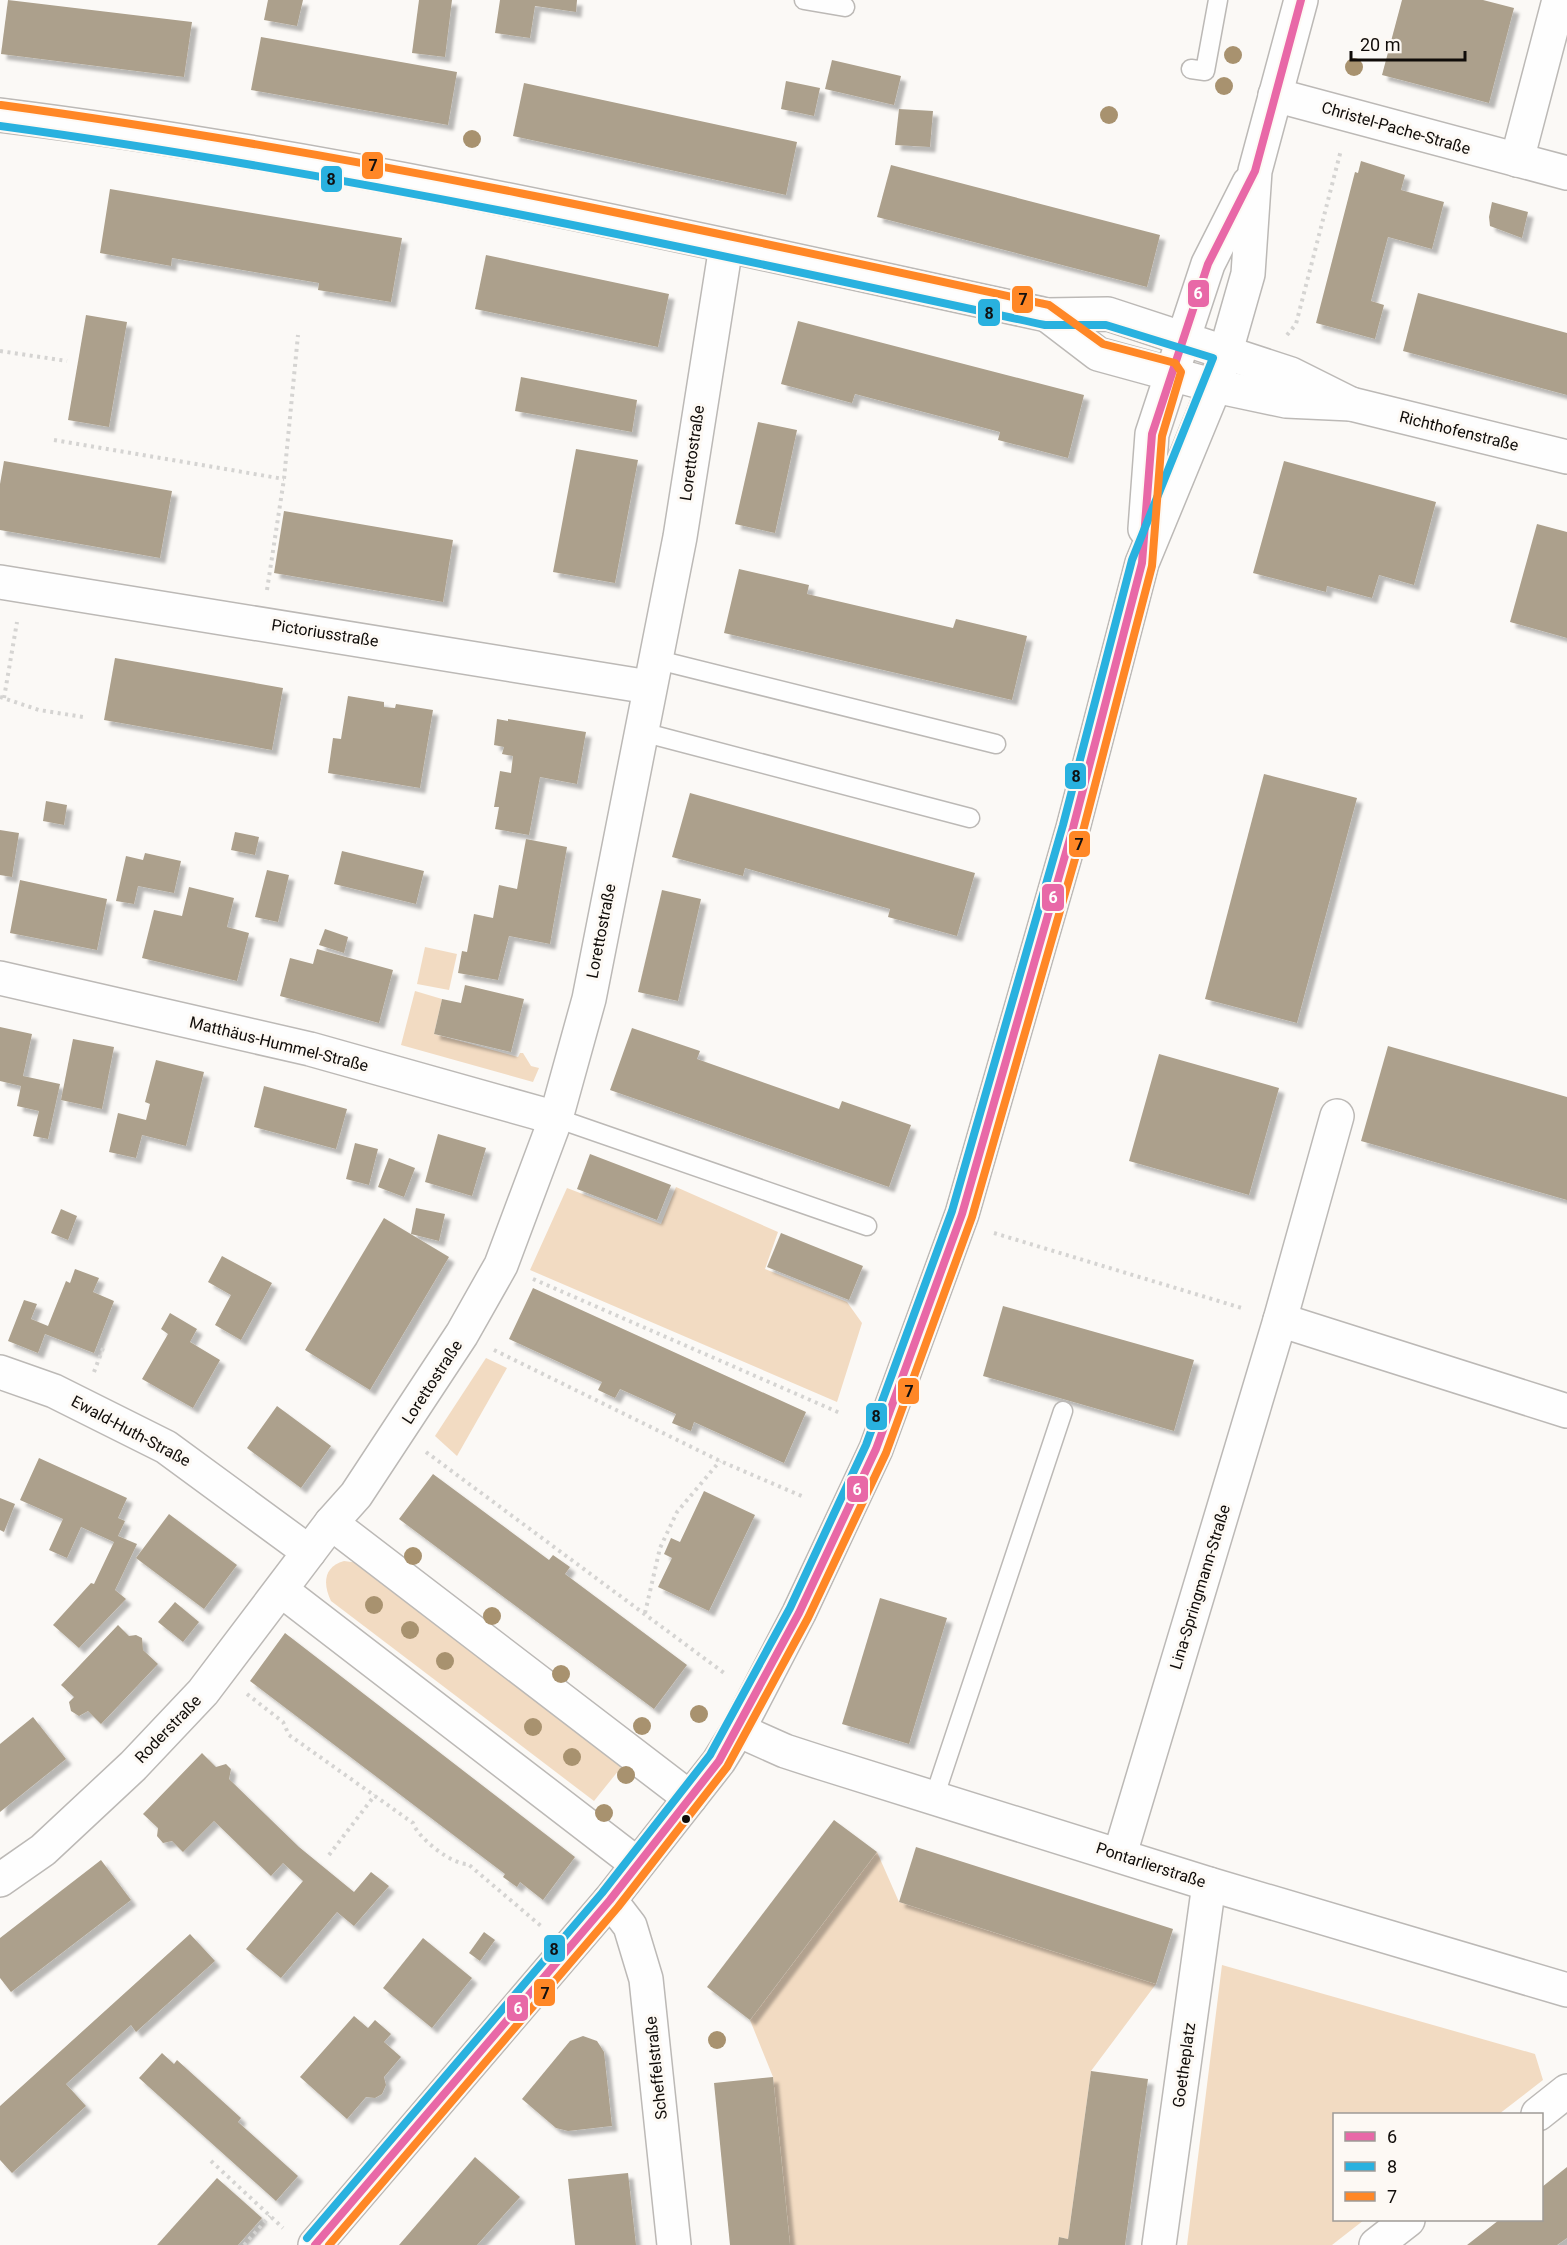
<svg xmlns="http://www.w3.org/2000/svg" width="1567" height="2245" viewBox="0 0 1567 2245" font-family="Roboto,sans-serif">
	<style>
		.green { fill: #f2dbc2 }
		.building { fill: #aca08c; filter: url(#shadow) }
		.lines { fill: none; stroke-linecap: round; stroke-linejoin: round }
		.service-casing { stroke: #bcb9b6; stroke-width: 21 }
		.minor-casing { stroke: #bcb9b6; stroke-width: 36 }
		.tertiary-casing { stroke: #bcb9b6; stroke-width: 36 }
		.secondary-casing { stroke: #bcb9b6; stroke-width: 36 }
		.path { stroke: #d5d4d2; stroke-width: 4; stroke-dasharray: 3 4.5; stroke-linecap: butt }
		.service { stroke: #fefefe; stroke-width: 18 }
		.minor { stroke: #fefefe; stroke-width: 33 }
		.tertiary { stroke: #fefefe; stroke-width: 33 }
		.secondary { stroke: #fefefe; stroke-width: 33 }
		.bus-1-casing { stroke: #fdf9f4; stroke-width: 12 }
		.bus-2-casing { stroke: #fdf9f4; stroke-width: 12 }
		.bus-3-casing { stroke: #fdf9f4; stroke-width: 12 }
		.bus-1 { stroke: #e868a7; stroke-width: 8 }
		.bus-2 { stroke: #29b1df; stroke-width: 8 }
		.bus-3 { stroke: #ff8726; stroke-width: 8 }
		.tree { fill: #a8926f }
		.bus-dot { fill: #100c09; stroke: #fdf9f4; stroke-width: 2 }
		.labels { text-anchor: middle; dominant-baseline: central; stroke-width: 6; stroke-linejoin: round; paint-order: stroke }
		.street-label { font-size: 16px; fill: #100c09; stroke: #fdf9f4 }
		.line-badge { stroke: #fdf9f4; stroke-width: 2 }
		.badge-label { font-size: 16px; text-anchor: middle; font-weight: bold; fill: #fff }
		.pale-badge-label { font-size: 16px; text-anchor: middle; font-weight: bold; fill: #111 }
	</style>
	<defs>
		<filter id="shadow"><feDropShadow dx="5.5" dy="5.5" stdDeviation="1.5" flood-color="#0004"/></filter>
	</defs>
	<rect width="100%" height="100%" fill="#fbf9f6"/>
	<g class="green">
		<polygon points="425,947 457,954 449,990 417,984"/>
		<polygon points="415,991 442,999 434,1034 518,1057 520,1053 523,1053 531,1066 539,1068 533,1082 401,1045"/>
		<polygon points="676,1187 778,1232 765,1269 847,1302 862,1323 837,1402 530,1270 567,1188 661,1224"/>
		<polygon points="486,1358 507,1368 457,1456 435,1436"/>
		<path d="M344 1561 359 1563 623 1765 594 1801 331 1601C323 1584 323 1567 344 1561Z"/>
		<polygon points="877,1852 899,1902 1156,1984 1091,2071 1068,2239 1059,2237 1058,2245 790,2245 773,2077 750,2020"/>
		<polygon points="1222,1965 1535,2054 1543,2080 1499,2114 1334,2114 1334,2220 1364,2220 1332,2245 1187,2245"/>
	</g>
	<g class="building">
		<polygon points="8,0 192,22 184,77 1,54"/>
		<polygon points="268,0 303,0 297,26 264,20"/>
		<polygon points="419,0 452,0 445,57 412,53"/>
		<polygon points="500,0 577,0 576,12 535,6 530,38 495,33"/>
		<polygon points="1402,0 1483,0 1514,8 1489,103 1382,75"/>
		<polygon points="261,37 457,72 448,125 251,90"/>
		<polygon points="832,60 901,76 894,105 825,89"/>
		<polygon points="786,81 820,88 814,116 781,109"/>
		<polygon points="524,83 797,142 786,195 513,136"/>
		<polygon points="899,109 933,111 930,147 895,145"/>
		<polygon points="1361,161 1405,175 1401,190 1444,202 1432,249 1388,237 1371,301 1384,305 1375,339 1316,323 1355,172 1358,173"/>
		<polygon points="891,165 1160,235 1147,287 877,217"/>
		<polygon points="110,189 402,238 391,302 318,290 319,283 172,258 171,266 100,253"/>
		<polygon points="1492,202 1528,212 1522,238 1490,226 1489,217"/>
		<polygon points="486,255 669,294 658,347 475,309"/>
		<polygon points="1418,293 1567,333 1567,395 1403,351"/>
		<polygon points="86,315 127,322 109,427 68,420"/>
		<polygon points="798,321 1084,395 1068,458 998,440 1000,432 855,394 852,403 781,384"/>
		<polygon points="521,377 637,400 632,432 515,411"/>
		<polygon points="758,422 797,430 775,533 735,524"/>
		<polygon points="576,449 638,460 615,583 553,572"/>
		<polygon points="4,461 172,491 160,558 0,530 0,484"/>
		<polygon points="1284,461 1436,502 1414,585 1379,575 1372,598 1327,586 1326,592 1253,573"/>
		<polygon points="284,511 453,540 443,602 274,573"/>
		<polygon points="1537,524 1567,532 1567,638 1510,622"/>
		<polygon points="739,569 809,585 807,594 953,628 956,619 1027,636 1012,700 724,633"/>
		<polygon points="115,658 283,688 272,750 104,720"/>
		<polygon points="348,696 384,702 384,707 395,708 396,704 433,710 420,788 328,773 333,738 341,739"/>
		<polygon points="497,719 508,721 508,719 586,732 577,784 540,777 529,835 495,829 499,807 494,807 500,771 511,773 513,756 502,754 504,747 494,745"/>
		<polygon points="1264,774 1357,798 1297,1023 1205,999"/>
		<polygon points="690,793 975,873 957,936 888,917 890,909 745,868 743,876 672,857"/>
		<polygon points="46,801 67,805 64,825 43,821"/>
		<polygon points="0,830 19,833 12,877 0,875"/>
		<polygon points="235,832 259,837 255,855 231,850"/>
		<polygon points="526,839 567,847 550,944 509,936 498,980 458,973 462,951 467,952 474,914 493,918 499,885 517,889"/>
		<polygon points="342,851 424,871 416,904 334,884"/>
		<polygon points="145,853 181,861 174,893 138,886 134,904 116,901 126,856 143,860"/>
		<polygon points="267,870 289,875 278,922 255,917"/>
		<polygon points="20,880 107,899 97,950 10,933"/>
		<polygon points="189,887 234,898 227,927 249,933 237,981 142,958 154,910 182,916"/>
		<polygon points="662,890 701,899 678,1001 638,992"/>
		<polygon points="325,929 348,937 344,953 319,945"/>
		<polygon points="317,949 393,970 379,1023 280,996 290,958 313,964"/>
		<polygon points="465,985 524,999 511,1052 434,1034 442,999 461,1003"/>
		<polygon points="0,1027 32,1034 23,1076 60,1084 48,1139 33,1136 39,1111 17,1106 21,1086 0,1081"/>
		<polygon points="632,1028 700,1051 697,1059 839,1109 842,1101 911,1125 889,1187 610,1090"/>
		<polygon points="73,1039 114,1047 102,1109 61,1100"/>
		<polygon points="1388,1046 1567,1097 1567,1200 1361,1141"/>
		<polygon points="1159,1054 1279,1088 1249,1195 1129,1161"/>
		<polygon points="156,1060 204,1072 186,1146 142,1135 136,1158 109,1152 118,1113 146,1120 150,1104 145,1102"/>
		<polygon points="264,1086 347,1109 336,1149 254,1127"/>
		<polygon points="438,1134 486,1148 472,1196 425,1182"/>
		<polygon points="355,1143 378,1149 369,1185 346,1179"/>
		<polygon points="590,1154 671,1185 657,1220 577,1189"/>
		<polygon points="389,1158 415,1168 404,1197 378,1187"/>
		<polygon points="416,1208 445,1214 439,1241 411,1234"/>
		<polygon points="61,1209 77,1216 68,1240 51,1233"/>
		<polygon points="384,1218 449,1257 370,1390 305,1350"/>
		<polygon points="781,1233 863,1266 849,1300 767,1267"/>
		<polygon points="222,1256 272,1283 241,1340 215,1325 231,1295 208,1282"/>
		<polygon points="75,1269 99,1278 93,1292 114,1301 94,1353 45,1334 38,1353 8,1341 24,1300 37,1304 31,1319 48,1326 66,1281 70,1283"/>
		<polygon points="533,1288 806,1412 784,1463 694,1422 691,1431 672,1423 676,1414 620,1389 615,1398 598,1390 602,1382 509,1339"/>
		<polygon points="1003,1306 1194,1360 1174,1431 983,1376"/>
		<polygon points="170,1313 197,1329 190,1342 220,1360 193,1408 142,1379 168,1334 161,1329"/>
		<polygon points="277,1406 331,1446 301,1488 247,1448"/>
		<polygon points="39,1458 127,1498 118,1518 125,1521 118,1536 137,1544 115,1590 126,1599 79,1648 53,1625 91,1583 94,1584 114,1542 81,1527 67,1558 49,1550 63,1519 20,1500"/>
		<polygon points="433,1474 549,1560 553,1555 570,1567 565,1574 687,1665 654,1709 399,1519"/>
		<polygon points="704,1491 755,1515 709,1611 658,1587 672,1558 664,1554 671,1538 680,1542"/>
		<polygon points="0,1498 15,1504 4,1532 0,1530"/>
		<polygon points="169,1514 237,1565 204,1609 136,1558"/>
		<polygon points="880,1598 947,1618 909,1744 842,1724"/>
		<polygon points="175,1602 199,1622 183,1642 158,1622"/>
		<polygon points="118,1625 129,1636 136,1635 142,1638 143,1650 158,1664 101,1724 88,1711 79,1716 71,1711 69,1702 74,1697 61,1685"/>
		<polygon points="285,1633 575,1857 543,1900 520,1882 517,1887 503,1877 505,1874 250,1681"/>
		<polygon points="33,1717 66,1759 0,1812 0,1744"/>
		<polygon points="202,1753 216,1767 226,1764 231,1769 229,1779 299,1847 354,1892 371,1872 389,1886 354,1926 337,1912 281,1978 246,1949 303,1881 283,1863 271,1876 214,1821 183,1852 172,1841 163,1843 157,1836 158,1828 143,1814"/>
		<polygon points="834,1820 877,1852 750,2020 707,1987"/>
		<polygon points="916,1847 1173,1929 1156,1984 899,1902"/>
		<polygon points="101,1860 131,1900 11,1992 0,1978 0,1938"/>
		<polygon points="484,1932 495,1940 480,1961 469,1953"/>
		<polygon points="190,1934 215,1961 136,2032 131,2025 66,2084 86,2106 12,2173 0,2160 0,2106"/>
		<polygon points="423,1938 472,1978 432,2028 383,1988"/>
		<polygon points="354,2016 368,2028 375,2020 391,2034 384,2042 401,2057 384,2077 386,2085 382,2094 375,2098 366,2097 347,2119 300,2077"/>
		<polygon points="583,2036 597,2041 604,2052 612,2126 568,2131 556,2128 522,2099 570,2041"/>
		<polygon points="162,2053 174,2064 177,2060 241,2118 238,2122 298,2176 276,2201 139,2078"/>
		<polygon points="1091,2071 1148,2079 1125,2245 1058,2245 1059,2237 1068,2239"/>
		<polygon points="773,2077 790,2245 730,2245 714,2083"/>
		<polygon points="475,2157 520,2197 477,2245 399,2245"/>
		<polygon points="1567,2167 1567,2238 1557,2245 1467,2245 1499,2220 1542,2220 1542,2187"/>
		<polygon points="628,2173 636,2245 575,2245 568,2179"/>
		<polygon points="217,2178 262,2218 238,2245 157,2245"/>
	</g>
	<g class="lines">
		<defs>
			<g id="service">
				<polyline points="804,0 845,7"/>
				<polyline points="1191,69 1205,71 1218,0"/>
				<polyline points="654,659 996,744"/>
				<polyline points="642,732 970,818"/>
				<polyline points="556,1118 867,1226"/>
				<polyline points="934,1798 1063,1411"/>
			</g>
			<g id="minor">
				<polyline points="1275,95 1567,173"/>
				<polyline points="1517,160 1559,0"/>
				<polyline points="0,582 649,687"/>
				<polyline points="0,978 310,1049 556,1118"/>
				<polyline points="1280,1320 1567,1411"/>
				<polyline points="0,1372 54,1391 166,1447 309,1552"/>
				<polyline points="331,1523 690,1798"/>
				<polyline points="281,1590 637,1864"/>
				<polyline points="738,1730 785,1751 822,1763 1209,1884 1567,1990"/>
				<polyline points="1120,1854 1280,1320 1337,1116"/>
				<polyline points="0,1880 43,1850 133,1766 203,1692 331,1523 356,1495 462,1334 501,1265 556,1118 589,999 680,537 726,246"/>
				<polyline points="610,1900 630,1926 646,1979 674,2245"/>
				<polyline points="1538,2114 1567,2091"/>
				<polyline points="1159,2245 1209,1884"/>
				<polyline points="1376,2245 1408,2220"/>
			</g>
			<g id="tertiary">
				<path d="M0 115C353 159 700 240 1047 315L1108 314 1291 374 1351 404"/>
				<polyline points="1047,315 1098,354 1215,386 1286,401 1351,404 1567,457"/>
			</g>
			<g id="secondary">
				<polyline points="1145,529 1152,434 1208,264 1249,183"/>
				<polyline points="315,2245 610,1900 719,1761 738,1730 799,1613 876,1449 962,1214 1073,828 1142,563 1215,386 1226,351 1248,274 1255,171 1301,0"/>
			</g>
		</defs>
		<use href="#service" class="service-casing"/>
		<use href="#minor" class="minor-casing"/>
		<use href="#tertiary" class="tertiary-casing"/>
		<use href="#secondary" class="secondary-casing"/>
		<g class="path">
			<polyline points="1287,335 1296,324 1341,150"/>
			<polyline points="0,351 67,361"/>
			<polyline points="54,440 284,479"/>
			<polyline points="267,590 284,479 298,335"/>
			<polyline points="0,697 39,710 83,717"/>
			<polyline points="4,698 17,622"/>
			<polyline points="994,1233 1245,1309"/>
			<polyline points="533,1279 840,1413"/>
			<polyline points="494,1350 720,1461 804,1497"/>
			<polyline points="94,1372 103,1348"/>
			<polyline points="426,1452 724,1673"/>
			<polyline points="645,1613 660,1548 677,1512 720,1461"/>
			<path d="M247 1694 283 1722 289 1735 413 1823C418 1838 452 1865 468 1864L541 1926"/>
			<polyline points="329,1855 375,1795"/>
			<polyline points="211,2161 283,2228"/>
			<polyline points="244,2245 270,2216"/>
		</g>
		<use href="#service" class="service"/>
		<use href="#minor" class="minor"/>
		<use href="#tertiary" class="tertiary"/>
		<use href="#secondary" class="secondary"/>
		<defs>
			<polyline id="bus-1" points="315,2245 610,1900 719,1761 799,1613 876,1449 962,1214 1073,828 1142,563 1152,434 1208,264 1255,171 1301,0"/>
			<path id="bus-2" d="M0 126C352 174 698 250 1045 325H1106L1213 358 1132 560 1063 825 952 1211 866 1445 790 1608 710 1755 602 1893 307 2238"/>
			<path id="bus-3" d="M1 105C354 153 701 229 1049 305L1103 344 1175 363 1181 372 1162 436 1152 566 1083 831 972 1217 886 1453 808 1618 727 1767 618 1907 329 2245"/>
		</defs>
		<use href="#bus-1" class="bus-1-casing"/>
		<use href="#bus-2" class="bus-2-casing"/>
		<use href="#bus-3" class="bus-3-casing"/>
		<use href="#bus-1" class="bus-1"/>
		<use href="#bus-2" class="bus-2"/>
		<use href="#bus-3" class="bus-3"/>
	</g>
	<g class="tree">
		<circle cx="1233" cy="55" r="9"/>
		<circle cx="1354" cy="67" r="9"/>
		<circle cx="1224" cy="86" r="9"/>
		<circle cx="1109" cy="115" r="9"/>
		<circle cx="472" cy="139" r="9"/>
		<circle cx="413" cy="1556" r="9"/>
		<circle cx="374" cy="1605" r="9"/>
		<circle cx="492" cy="1616" r="9"/>
		<circle cx="410" cy="1630" r="9"/>
		<circle cx="445" cy="1661" r="9"/>
		<circle cx="561" cy="1674" r="9"/>
		<circle cx="699" cy="1714" r="9"/>
		<circle cx="642" cy="1726" r="9"/>
		<circle cx="533" cy="1727" r="9"/>
		<circle cx="572" cy="1757" r="9"/>
		<circle cx="626" cy="1775" r="9"/>
		<circle cx="604" cy="1813" r="9"/>
		<circle cx="717" cy="2040" r="9"/>
	</g>
	<circle class="bus-dot" cx="686" cy="1819" r="5"/>
	<g class="labels">
		<g class="street-label">
			<text transform="translate(1396 128) rotate(16)">Christel-Pache-Straße</text>
			<text transform="translate(1459 431) rotate(14)">Richthofenstraße</text>
			<text transform="translate(692 453) rotate(-82)">Lorettostraße</text>
			<text transform="translate(325 633) rotate(9)">Pictoriusstraße</text>
			<text transform="translate(601 931) rotate(-79)">Lorettostraße</text>
			<text transform="translate(279 1044) rotate(14)">Matthäus-Hummel-Straße</text>
			<text transform="translate(432 1382) rotate(-57)">Lorettostraße</text>
			<text transform="translate(131 1431) rotate(28)">Ewald-Huth-Straße</text>
			<text transform="translate(1200 1587) rotate(-73)">Lina-Springmann-Straße</text>
			<text transform="translate(168 1729) rotate(-46)">Roderstraße</text>
			<text transform="translate(1151 1865) rotate(18)">Pontarlierstraße</text>
			<text transform="translate(1184 2065) rotate(-82)">Goetheplatz</text>
			<text transform="translate(656 2068) rotate(-96)">Scheffelstraße</text>
		</g>
	</g>
	<g class="line-badge">
		<rect x="361" y="151" width="23" height="29" rx="6" fill="#ff8726"/>
		<rect x="320" y="165" width="23" height="28" rx="6" fill="#29b1df"/>
		<rect x="1187" y="279" width="23" height="29" rx="6" fill="#e868a7"/>
		<rect x="1011" y="285" width="23" height="29" rx="6" fill="#ff8726"/>
		<rect x="977" y="298" width="24" height="29" rx="6" fill="#29b1df"/>
		<rect x="1064" y="762" width="23" height="28" rx="6" fill="#29b1df"/>
		<rect x="1068" y="830" width="23" height="28" rx="6" fill="#ff8726"/>
		<rect x="1041" y="883" width="24" height="29" rx="6" fill="#e868a7"/>
		<rect x="897" y="1377" width="23" height="28" rx="6" fill="#ff8726"/>
		<rect x="865" y="1402" width="23" height="29" rx="6" fill="#29b1df"/>
		<rect x="846" y="1475" width="23" height="28" rx="6" fill="#e868a7"/>
		<rect x="543" y="1934" width="23" height="29" rx="6" fill="#29b1df"/>
		<rect x="533" y="1978" width="23" height="29" rx="6" fill="#ff8726"/>
		<rect x="506" y="1994" width="23" height="28" rx="6" fill="#e868a7"/>
	</g>
	<g class="badge-label">
		<text x="1198" y="299">6</text>
		<text x="1053" y="903">6</text>
		<text x="857" y="1495">6</text>
		<text x="518" y="2014">6</text>
	</g>
	<g class="pale-badge-label">
		<text x="373" y="171">7</text>
		<text x="331" y="185">8</text>
		<text x="1023" y="305">7</text>
		<text x="989" y="319">8</text>
		<text x="1076" y="782">8</text>
		<text x="1079" y="850">7</text>
		<text x="909" y="1397">7</text>
		<text x="876" y="1422">8</text>
		<text x="554" y="1955">8</text>
		<text x="545" y="1999">7</text>
	</g>
	<rect x="1333" y="2113" width="210" height="108" fill="#fdf9f4" stroke="#9e9a96" stroke-width="1.5"/>
	<rect x="1345" y="2132" width="30" height="9" fill="#e868a7" stroke="#9e9a96" stroke-width="1.5"/>
	<text x="1387" y="2143" font-size="18" fill="#100c09">6</text>
	<rect x="1345" y="2162" width="30" height="9" fill="#29b1df" stroke="#9e9a96" stroke-width="1.5"/>
	<text x="1387" y="2173" font-size="18" fill="#100c09">8</text>
	<rect x="1345" y="2192" width="30" height="9" fill="#ff8726" stroke="#9e9a96" stroke-width="1.5"/>
	<text x="1387" y="2203" font-size="18" fill="#100c09">7</text>
	<path d="M1351 51v9h114v-9" fill="none" stroke="#100c09" stroke-width="3"/>
	<text x="1360" y="51" font-size="18" fill="#100c09" stroke="#fdf9f4" stroke-width="4.5" paint-order="stroke">20 m</text>
</svg>
